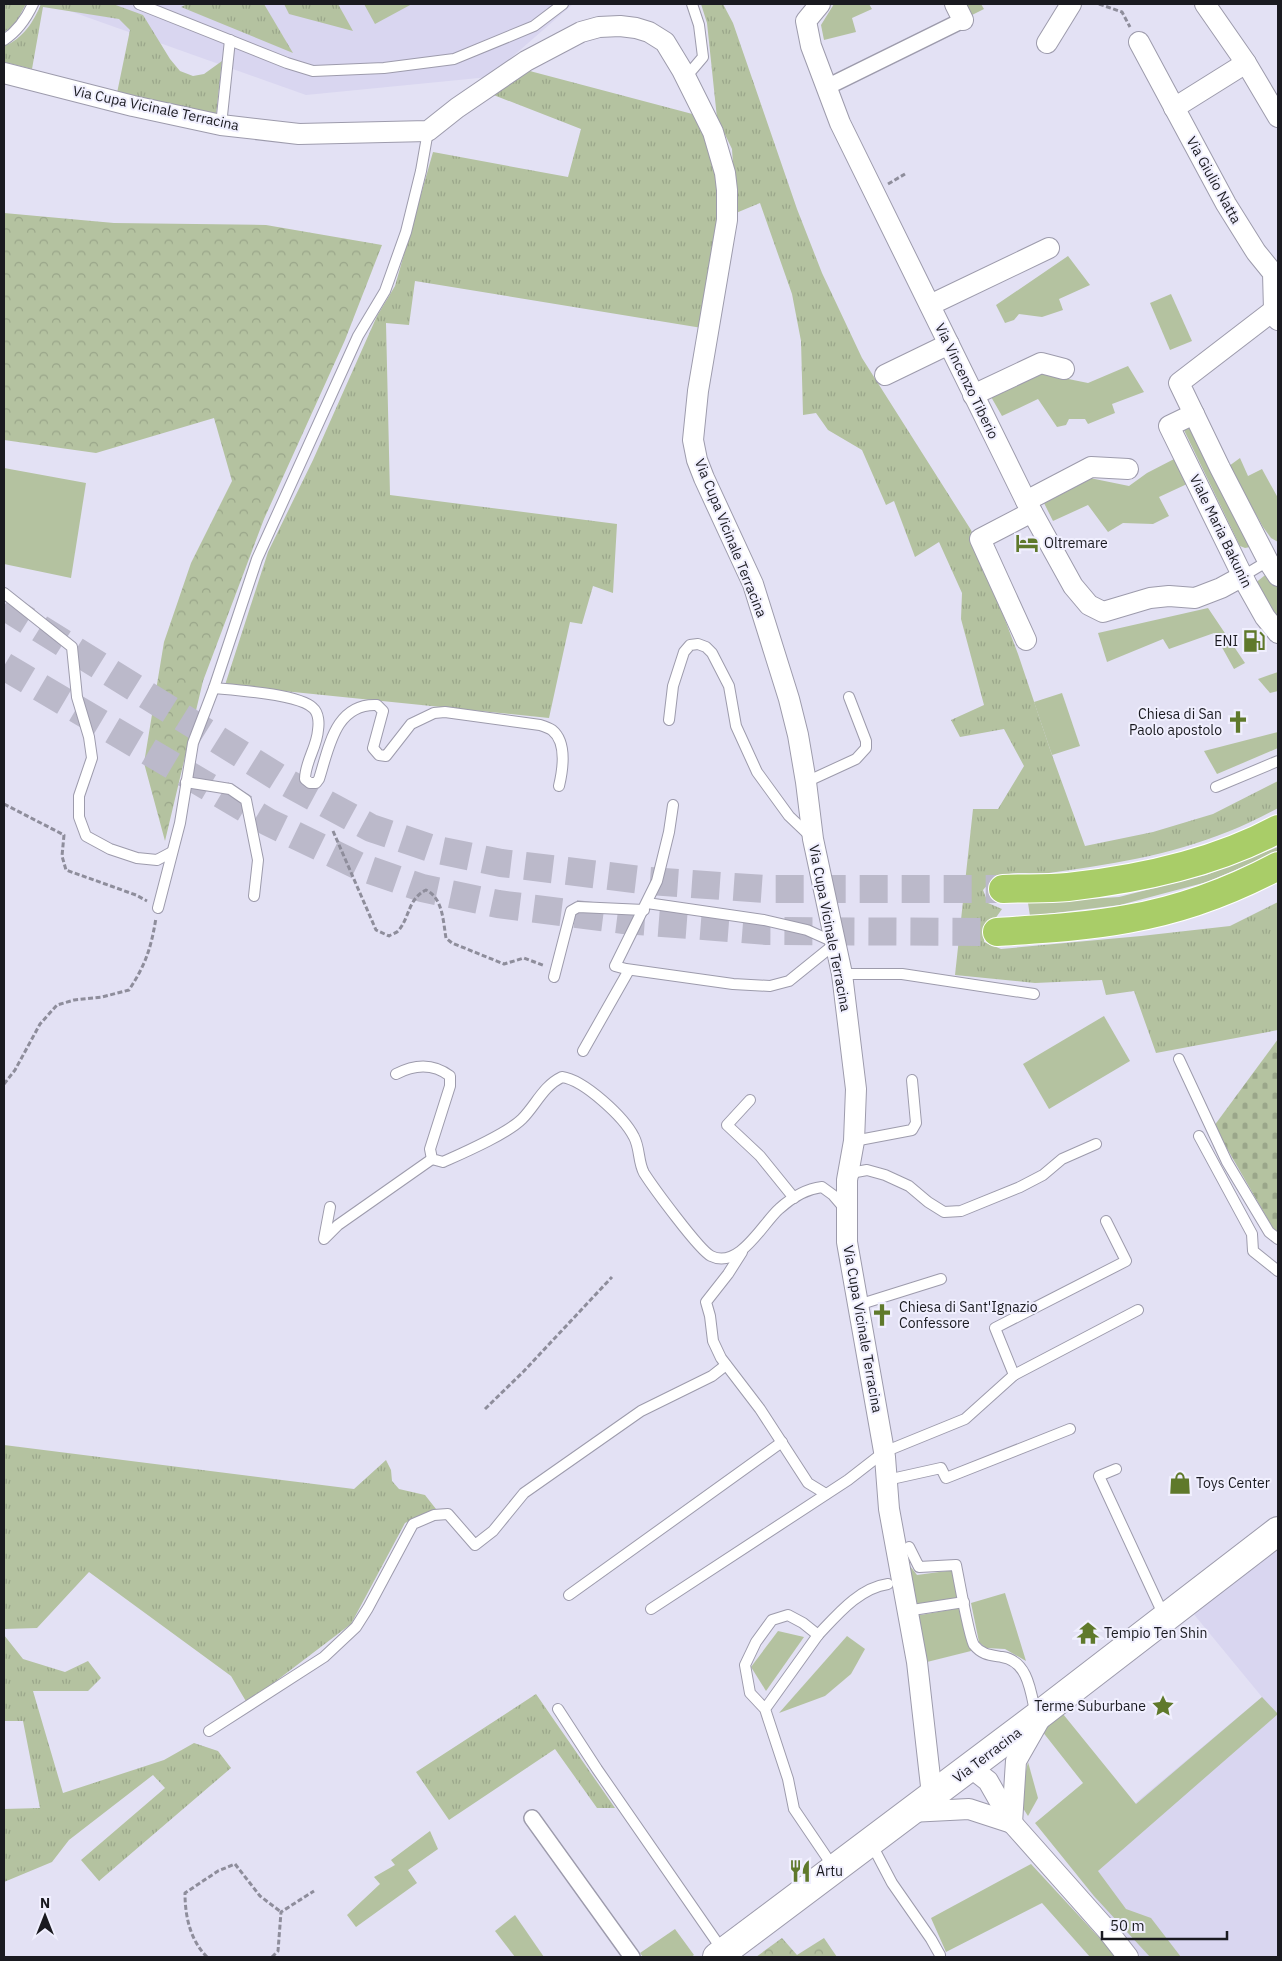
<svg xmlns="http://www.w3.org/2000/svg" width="1282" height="1961" viewBox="0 0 1282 1961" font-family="'IBM Plex Sans',sans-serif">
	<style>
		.built { fill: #d9d6f0 }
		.grass { fill: url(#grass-tufts) }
		.forest { fill: url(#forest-crowns) }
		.cemetery { fill: url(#cemetery-stones) }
		.green { fill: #b4c2a0 }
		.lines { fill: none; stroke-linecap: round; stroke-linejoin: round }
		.motorway-tunnel { stroke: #bbb9ca; stroke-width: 28; stroke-dasharray: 28 14; stroke-linecap: butt }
		.service-casing { stroke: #9d9bac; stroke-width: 12 }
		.pedestrian-casing { stroke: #9d9bac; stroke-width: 18 }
		.minor-casing { stroke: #9d9bac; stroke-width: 22 }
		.secondary-casing { stroke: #9d9bac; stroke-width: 30 }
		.motorway-casing { stroke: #fff; stroke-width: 30 }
		.path { stroke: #8e8d9b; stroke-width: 3; stroke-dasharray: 5 2.5; stroke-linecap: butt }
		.service { stroke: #fff; stroke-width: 10 }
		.pedestrian { stroke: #fff; stroke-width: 15 }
		.minor { stroke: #fff; stroke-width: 20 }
		.secondary { stroke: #fff; stroke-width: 28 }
		.motorway { stroke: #a9cd68; stroke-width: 28 }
		.labels { text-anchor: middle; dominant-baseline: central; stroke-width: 4; stroke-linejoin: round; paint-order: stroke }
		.street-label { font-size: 14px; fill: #1a1a20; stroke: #f0effe }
		.poi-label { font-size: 14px; fill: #1a1a20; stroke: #f0effe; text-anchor: start }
	</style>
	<defs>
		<pattern id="grass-tufts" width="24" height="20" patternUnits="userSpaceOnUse" patternTransform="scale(1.25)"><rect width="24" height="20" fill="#b4c2a0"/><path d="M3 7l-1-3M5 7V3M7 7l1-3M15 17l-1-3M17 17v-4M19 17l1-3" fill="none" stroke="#9aa68a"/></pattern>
		<pattern id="forest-crowns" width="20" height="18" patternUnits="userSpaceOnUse" patternTransform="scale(1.25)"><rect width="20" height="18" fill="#b4c2a0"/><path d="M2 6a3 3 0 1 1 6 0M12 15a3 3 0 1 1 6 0" fill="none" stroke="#9aa68a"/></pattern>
		<pattern id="cemetery-stones" width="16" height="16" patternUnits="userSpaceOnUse" patternTransform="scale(1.25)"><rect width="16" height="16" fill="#b4c2a0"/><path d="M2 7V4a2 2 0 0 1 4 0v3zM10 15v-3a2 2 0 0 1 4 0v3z" fill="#9aa68a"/></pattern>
	</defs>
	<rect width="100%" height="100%" fill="#e3e1f4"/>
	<g class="built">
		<polygon points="50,4 573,4 489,77 306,95"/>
		<polygon points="1278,1547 1278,1957 1141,1957 1066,1861 1262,1697 1192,1612"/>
	</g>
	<g class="grass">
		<polygon points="4,4 26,4 14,26 4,32"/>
		<path d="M41 4H113L143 15 170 59 180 71 193 76 204 74 222 61 216 115 117 93 130 30 119 19 43 7 32 69 4 62V46C23 39 34 21 41 4Z"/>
		<polygon points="187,4 264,4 293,53 181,7"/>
		<polygon points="284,4 338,4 353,31 289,14"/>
		<path d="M701 4H723L733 23 797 209 822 273 862 358 971 530 1018 654 1052 755 1085 846 1153 832 1213 814 1278 781V808C1219 841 1157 857 1090 867 1077 869 1063 871 1049 873 1022 875 1003 866 983 890L988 903 1002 909 985 933 984 942 1001 949 1141 936 1230 926 1278 902V1030L1156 1053 1134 991 1106 995 1102 980 1035 983 955 975 973 809H998L1024 766 1004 729 960 737 951 720 984 705 961 619 962 593 939 542 915 557 894 501 886 505 862 450 828 430 816 413 803 415 801 341 792 294 760 203 736 213 732 149 717 118 707 23Z"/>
		<polygon points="526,70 700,116 723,202 702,328 415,281 409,325 386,323 390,495 617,524 613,593 593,586 582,624 570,622 549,718 225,685 268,552 313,460 377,316 395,286 433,152 568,177 581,129 491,94"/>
		<polygon points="4,1445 354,1489 386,1460 391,1470 392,1481 399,1489 425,1495 436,1509 405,1523 351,1624 247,1703 231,1676 89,1572 37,1628 4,1629"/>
		<polygon points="4,1635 23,1659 65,1672 88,1661 101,1678 88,1691 33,1691 63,1793 164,1760 194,1743 218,1751 231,1768 99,1881 81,1860 165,1788 153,1775 69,1840 52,1862 4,1882 4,1809 40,1808 23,1721 4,1721"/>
		<polygon points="536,1694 615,1808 597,1808 555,1749 449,1820 416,1772"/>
	</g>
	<g class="forest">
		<polygon points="4,213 114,223 266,225 382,245 345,340 264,519 203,681 165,841 144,763 164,642 191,563 232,481 214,418 96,453 4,440"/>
		<polygon points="782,1938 797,1955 824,1938 837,1957 756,1957"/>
	</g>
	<polygon class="cemetery" points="1278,1039 1278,1232 1274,1230 1214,1126"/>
	<g class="green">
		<polygon points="364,4 412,4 375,24"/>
		<polygon points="834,4 869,4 872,9 852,18 856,32 824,40 821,25"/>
		<polygon points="964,4 981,4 984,9 970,16"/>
		<polygon points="1068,256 1090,285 1059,299 1063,310 1042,317 1019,314 1014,320 1005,323 996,305"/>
		<polygon points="1171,294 1192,341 1170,350 1150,303"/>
		<polygon points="1128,366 1144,392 1112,404 1115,413 1088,424 1085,419 1069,419 1066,425 1057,427 1038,399 1002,416 990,395 1034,372 1088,383"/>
		<polygon points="1193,421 1250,547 1245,548 1240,546 1182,426"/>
		<polygon points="1178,457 1187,484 1159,497 1169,516 1153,524 1123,523 1108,532 1088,505 1053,521 1042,499 1085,477 1129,486 1147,473"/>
		<polygon points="1240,458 1248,476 1262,469 1278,498 1278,542 1271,538 1263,527 1229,466"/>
		<polygon points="4,468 86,483 71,578 4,564"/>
		<polygon points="1269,572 1278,586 1278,620 1254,584"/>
		<polygon points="1208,608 1245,663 1234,669 1214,633 1169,649 1163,639 1107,662 1098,633"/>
		<polygon points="1278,672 1278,691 1270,693 1258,679"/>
		<polygon points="1062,693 1080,746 1052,755 1034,702"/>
		<polygon points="1278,732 1278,748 1217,774 1204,751"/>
		<polygon points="1278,847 1278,852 1207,882 1120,905 1030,916 1028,903 1119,897 1206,875"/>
		<polygon points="1104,1016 1130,1061 1049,1109 1023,1064"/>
		<polygon points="903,1557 917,1575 954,1570 958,1598 912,1605"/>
		<polygon points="1005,1593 1026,1661 1005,1649 986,1648 979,1642 971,1603"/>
		<polygon points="960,1608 971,1651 923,1663 915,1616"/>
		<polygon points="778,1631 804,1637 766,1691 751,1667"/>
		<polygon points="847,1636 865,1649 851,1674 825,1696 779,1713"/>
		<polygon points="1262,1697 1278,1714 1098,1871 1126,1909 1151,1918 1181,1957 1150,1957 1094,1896 1035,1823 1083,1783 1042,1731 1063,1714 1136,1804"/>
		<polygon points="1028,1762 1038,1798 1028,1816 1019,1802"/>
		<polygon points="430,1831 438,1849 408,1870 417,1883 356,1927 347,1915 380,1884 374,1877 395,1865 391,1860"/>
		<polygon points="1031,1864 1117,1957 1090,1957 1042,1903 946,1952 931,1918"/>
		<polygon points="515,1915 544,1957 515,1957 495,1931"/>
		<polygon points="675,1929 694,1955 691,1957 643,1957 640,1953"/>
	</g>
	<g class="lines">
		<g class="motorway-tunnel">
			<polyline points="4,606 284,781 371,828 433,849 501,863 650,881 764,889 1003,889"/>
			<polyline points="4,666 268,822 361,867 422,888 498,904 624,920 767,931 997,932"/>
		</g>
		<defs>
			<g id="service">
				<polyline points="139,4 287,63 313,71 384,68 454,59 534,26 563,4"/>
				<path d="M4 40C18 31 26 19 33 4"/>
				<polyline points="686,77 703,57 699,25 692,4"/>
				<polyline points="221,125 230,40"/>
				<polyline points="1243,576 1268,561"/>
				<polyline points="4,593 72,647 77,697 89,737 92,758 79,796 79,817 86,836 110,849 137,858 157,860 172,852"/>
				<path d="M214 688C235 690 299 694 313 708 319 713 319 724 318 730 317 747 305 762 305 779L310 783H316L319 779C329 748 335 703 377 705L383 711 373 748 379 755 386 756 411 724 434 713 445 712 540 725C543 726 549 728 552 730 567 742 563 769 559 786"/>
				<polyline points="669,720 673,686 684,652 690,645 698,644 706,647 712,653 729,686 736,726 757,772 789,816 810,836"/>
				<polyline points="186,782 230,789 246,800 258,860 254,896"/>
				<polyline points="806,782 856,759 866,748 866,741 849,697"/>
				<polyline points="1216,787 1278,761"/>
				<polyline points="647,903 764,920 807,930 836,943 789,981 770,986 733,984 626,969 615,966 657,881 669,832 673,805"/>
				<polyline points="158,908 180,823 193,743 214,688 257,559 358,336 385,291 406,232 421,171 428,131"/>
				<polyline points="842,974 902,974 1034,994"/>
				<polyline points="554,977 571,911 578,907 644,910"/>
				<polyline points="583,1051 629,970"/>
				<polyline points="1179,1059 1227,1162 1269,1232 1278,1239"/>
				<path d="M396 1074C415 1064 433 1063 450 1076V1086L430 1149 432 1159 443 1162C463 1153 507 1134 522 1119 536 1105 543 1086 562 1077 584 1080 624 1117 634 1137 640 1148 638 1162 644 1173 653 1187 699 1250 711 1256 739 1270 763 1223 779 1209 791 1198 806 1189 822 1187L833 1195 845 1209"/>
				<polyline points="750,1100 727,1125 760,1156 794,1198"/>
				<polyline points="1199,1136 1252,1234 1253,1251 1278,1271"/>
				<polyline points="854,1141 912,1130 916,1123 912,1080"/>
				<polyline points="848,1180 856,1172 867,1170 885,1175 909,1186 928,1202 944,1212 961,1211 1020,1187 1043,1175 1062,1159 1096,1144"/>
				<polyline points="330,1207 324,1239 338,1225 432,1159"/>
				<polyline points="742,1252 728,1274 706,1302 710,1316 713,1341 721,1358 760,1409 808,1483 826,1494"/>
				<polyline points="858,1305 941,1279"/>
				<polyline points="1014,1375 1138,1310"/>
				<polyline points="1116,1469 1099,1476 1164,1616"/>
				<polyline points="887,1480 941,1468 946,1478 1070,1429"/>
				<path d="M909 1547 919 1567 956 1565C959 1579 969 1638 974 1645 982 1655 990 1655 1002 1657 1029 1661 1031 1694 1036 1716"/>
				<polyline points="569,1595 782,1442"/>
				<polyline points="651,1609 848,1480 884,1452 965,1419 1014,1375 995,1328 1126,1261 1106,1221"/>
				<polyline points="906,1611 964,1602"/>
				<path d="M818 1635C837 1615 859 1588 888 1584"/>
				<polyline points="558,1709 597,1769 723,1951"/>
				<polyline points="765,1709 750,1693 745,1665 756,1642 772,1620 788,1615 803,1623 818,1635 765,1709 788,1779 794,1809 834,1868"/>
				<polyline points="209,1731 324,1657 356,1627 368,1608 413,1524 434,1515 448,1514 475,1545 493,1531 524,1493 641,1411 712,1376 726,1365"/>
				<polyline points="871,1843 892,1883 931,1939 940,1955"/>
			</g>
			<g id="pedestrian">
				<polyline points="827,87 963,20"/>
				<polyline points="532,1818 632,1957"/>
			</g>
			<g id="minor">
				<polyline points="820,4 806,21 811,46 840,123 1026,501 1073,586 1089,605 1103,612 1150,598 1169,596 1195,598 1221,588 1243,576"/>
				<polyline points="955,4 963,20"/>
				<polyline points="1205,4 1246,63 1278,117"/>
				<polyline points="1139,42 1226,204 1256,252 1273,273 1274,310 1278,320"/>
				<polyline points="1047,43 1071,4"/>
				<polyline points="4,73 133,106 221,125 299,134 428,131 457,108 526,61 581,32 599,27 620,26 636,28 649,32 665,42 682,70 713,132 725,173 727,190 727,220 698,391 693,440 697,460 704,478 753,584 789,699 798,735 806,782 813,839 842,974 856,1089 854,1141 847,1180 847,1242 885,1457 889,1509 917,1662 932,1795"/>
				<polyline points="1174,108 1246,63"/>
				<polyline points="930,305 1049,248"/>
				<polyline points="1274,310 1179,383 1220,468 1268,561 1278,576"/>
				<polyline points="885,375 949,344"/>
				<polyline points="973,395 1041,363 1064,369"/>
				<polyline points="1194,414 1169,426 1247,585 1265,617 1278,633"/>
				<polyline points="1026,501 1091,467 1128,469"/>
				<polyline points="1026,640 980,539 1032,512"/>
				<polyline points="970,1767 988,1781 1012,1823 1107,1930 1128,1957"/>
				<polyline points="910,1812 969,1809 1012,1823"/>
				<polyline points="1012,1823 1016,1761 1040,1719"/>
			</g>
			<polyline id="secondary" points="717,1957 1043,1712 1278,1531"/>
			<g id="motorway">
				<path d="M1003 889C1025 888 1047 889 1068 887 1140 879 1215 863 1278 829"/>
				<path d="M997 932C1040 929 1084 927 1127 919 1180 910 1231 891 1278 866"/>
			</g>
		</defs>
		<use href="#service" class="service-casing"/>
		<use href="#pedestrian" class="pedestrian-casing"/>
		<use href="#minor" class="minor-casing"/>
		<use href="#secondary" class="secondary-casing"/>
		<use href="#motorway" class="motorway-casing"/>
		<g class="path">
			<polyline points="1099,4 1122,12 1130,27"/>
			<polyline points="888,184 905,174"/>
			<polyline points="4,804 64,835 62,856 66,870 136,895 147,901"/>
			<path d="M333 831 376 930 389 936C392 934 397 933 399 930 410 916 408 899 426 890 443 898 443 921 446 938L452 943 504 964 524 958 545 966"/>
			<path d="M4 1084 15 1070 40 1024 57 1005 74 1000 102 997 129 990C146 964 151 948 156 918"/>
			<polyline points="485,1409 524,1371 612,1277"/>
			<path d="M207 1957C190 1940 185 1916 185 1893L218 1871 235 1864 260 1896 281 1912"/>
			<polyline points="272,1957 278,1951 281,1912 314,1891"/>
		</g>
		<use href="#service" class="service"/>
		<use href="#pedestrian" class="pedestrian"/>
		<use href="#minor" class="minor"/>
		<use href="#secondary" class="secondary"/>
		<use href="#motorway" class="motorway"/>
	</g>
	<defs>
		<symbol id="hotel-bare" viewBox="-9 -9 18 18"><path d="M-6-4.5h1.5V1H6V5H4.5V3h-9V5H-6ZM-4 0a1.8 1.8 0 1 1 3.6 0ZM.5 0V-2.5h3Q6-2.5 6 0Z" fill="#5f792b" stroke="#f0effe" stroke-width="2.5" paint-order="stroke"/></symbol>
		<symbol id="fuel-bare" viewBox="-9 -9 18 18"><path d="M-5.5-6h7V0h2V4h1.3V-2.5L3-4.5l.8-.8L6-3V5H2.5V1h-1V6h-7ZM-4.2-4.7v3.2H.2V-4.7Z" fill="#5f792b" stroke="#f0effe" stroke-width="2.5" paint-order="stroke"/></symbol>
		<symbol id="church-bare" viewBox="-9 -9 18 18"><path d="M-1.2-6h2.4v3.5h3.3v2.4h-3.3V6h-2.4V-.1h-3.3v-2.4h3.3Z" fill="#5f792b" stroke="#f0effe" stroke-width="2.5" paint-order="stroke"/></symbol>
		<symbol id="shop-bare" viewBox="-9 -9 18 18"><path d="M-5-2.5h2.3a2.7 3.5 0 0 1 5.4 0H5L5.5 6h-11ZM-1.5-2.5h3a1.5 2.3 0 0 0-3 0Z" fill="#5f792b" stroke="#f0effe" stroke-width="2.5" paint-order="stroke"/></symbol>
		<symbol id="temple-bare" viewBox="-9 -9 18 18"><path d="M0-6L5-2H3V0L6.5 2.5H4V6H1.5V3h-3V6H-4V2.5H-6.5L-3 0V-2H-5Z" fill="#5f792b" stroke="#f0effe" stroke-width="2.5" paint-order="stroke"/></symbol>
		<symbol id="sight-bare" viewBox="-9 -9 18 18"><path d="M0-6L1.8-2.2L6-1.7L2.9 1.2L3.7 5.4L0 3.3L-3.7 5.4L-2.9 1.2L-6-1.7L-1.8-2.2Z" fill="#5f792b" stroke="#f0effe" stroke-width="2.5" paint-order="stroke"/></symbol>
		<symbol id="restaurant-bare" viewBox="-9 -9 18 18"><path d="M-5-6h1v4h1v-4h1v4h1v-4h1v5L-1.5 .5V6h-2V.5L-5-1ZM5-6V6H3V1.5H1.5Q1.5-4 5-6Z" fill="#5f792b" stroke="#f0effe" stroke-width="2.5" paint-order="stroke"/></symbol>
	</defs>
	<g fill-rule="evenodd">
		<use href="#hotel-bare" x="1011" y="527" width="32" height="32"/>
		<use href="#fuel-bare" x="1238" y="625" width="32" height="32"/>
		<use href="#church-bare" x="1222" y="706" width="32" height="32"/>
		<use href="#church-bare" x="866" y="1299" width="32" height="32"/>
		<use href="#shop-bare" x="1164" y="1467" width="32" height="32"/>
		<use href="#temple-bare" x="1072" y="1617" width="32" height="32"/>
		<use href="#sight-bare" x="1147" y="1690" width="32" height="32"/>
		<use href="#restaurant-bare" x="784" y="1855" width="32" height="32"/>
	</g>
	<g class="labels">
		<g class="street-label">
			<text transform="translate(156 108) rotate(12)">Via Cupa Vicinale Terracina</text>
			<text transform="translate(1214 180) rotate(61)">Via Giulio Natta</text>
			<text transform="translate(967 381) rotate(64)">Via Vincenzo Tiberio</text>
			<text transform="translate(1221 531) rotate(64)">Viale Maria Bakunin</text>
			<text transform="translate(731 538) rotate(68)">Via Cupa Vicinale Terracina</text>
			<text transform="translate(830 928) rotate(79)">Via Cupa Vicinale Terracina</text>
			<text transform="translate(863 1329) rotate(80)">Via Cupa Vicinale Terracina</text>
			<text transform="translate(987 1755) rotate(-37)">Via Terracina</text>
		</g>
		<g class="poi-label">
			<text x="1044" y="543">Oltremare</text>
			<text x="1238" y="641" text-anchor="end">ENI</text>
			<text x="1222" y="714" text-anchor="end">Chiesa di San<tspan x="1222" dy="16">Paolo apostolo</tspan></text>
			<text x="899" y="1307">Chiesa di Sant'Ignazio<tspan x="899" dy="16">Confessore</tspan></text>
			<text x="1196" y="1483">Toys Center</text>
			<text x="1104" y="1633">Tempio Ten Shin</text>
			<text x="1146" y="1706" text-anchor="end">Terme Suburbane</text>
			<text x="816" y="1871">Artu</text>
		</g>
	</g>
	<rect width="1282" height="1961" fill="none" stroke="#1a1a20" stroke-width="10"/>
	<g transform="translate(45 1916)" stroke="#f0effe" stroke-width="4" paint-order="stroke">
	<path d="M0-4L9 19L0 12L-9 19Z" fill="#1a1a20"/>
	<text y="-8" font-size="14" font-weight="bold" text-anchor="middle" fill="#1a1a20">N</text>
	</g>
	<path d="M1102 1931v8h125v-8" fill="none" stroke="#1a1a20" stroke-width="2.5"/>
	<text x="1110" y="1931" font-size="15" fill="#1a1a20" stroke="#f0effe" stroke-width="4" paint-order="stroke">50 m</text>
</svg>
